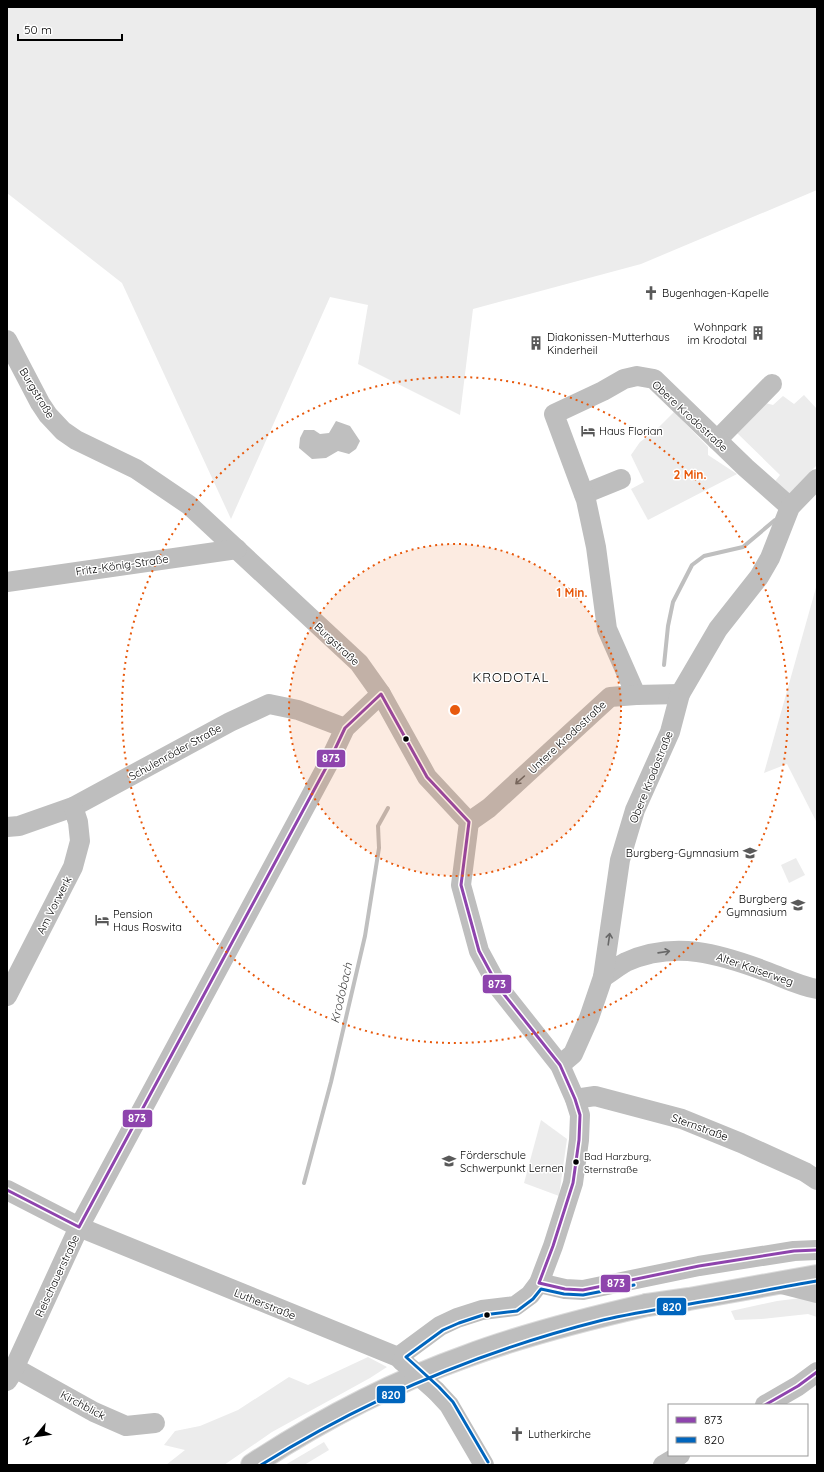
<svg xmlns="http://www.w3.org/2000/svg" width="824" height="1472" viewBox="0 0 824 1472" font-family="Quicksand,sans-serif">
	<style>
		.green { fill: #ececec }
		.water { fill: #bfbfbf }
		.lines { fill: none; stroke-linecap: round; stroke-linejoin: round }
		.stream { stroke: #bfbfbf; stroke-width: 4 }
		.major-casing { stroke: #dbdbdb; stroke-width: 24 }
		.highway-casing { stroke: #dbdbdb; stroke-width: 24 }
		.minor { stroke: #bebebe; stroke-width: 20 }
		.major { stroke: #bebebe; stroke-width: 22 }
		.highway { stroke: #bebebe; stroke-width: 22 }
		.minor-bridge { stroke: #bebebe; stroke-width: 20 }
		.bus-1-casing { stroke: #fff; stroke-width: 6 }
		.bus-2-casing { stroke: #fff; stroke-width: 6 }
		.bus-1 { stroke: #8e44ad; stroke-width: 3 }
		.bus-2 { stroke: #0065bd; stroke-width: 3 }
		.oneway { stroke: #686868 }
		.ring { fill: none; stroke: #e8590c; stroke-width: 2; stroke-dasharray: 2 4 }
		.bus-dot { fill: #000; stroke: #fff; stroke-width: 1.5 }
		.labels { text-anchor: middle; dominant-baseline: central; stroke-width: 3; stroke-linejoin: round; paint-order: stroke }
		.bus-label { font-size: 10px; fill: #000; stroke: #fff; text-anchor: start }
		.poi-label { font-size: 11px; fill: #000; stroke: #fff; text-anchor: start }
		.street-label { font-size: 11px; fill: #000; stroke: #fff }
		.water-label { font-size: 12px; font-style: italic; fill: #444; stroke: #fff }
		.quarter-label { font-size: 13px; letter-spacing: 1px; fill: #000; stroke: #fff }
		.centre { fill: #e8590c; stroke: #fff; stroke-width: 2 }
		.ring-label { font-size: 12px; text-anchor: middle; font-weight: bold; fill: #e8590c; stroke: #fff; stroke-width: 3; stroke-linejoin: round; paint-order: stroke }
		.line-badge { stroke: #fff; stroke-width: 1.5 }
		.badge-label { font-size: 11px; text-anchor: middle; font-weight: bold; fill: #fff }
	</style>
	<rect width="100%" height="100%" fill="#fff"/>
	<g class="green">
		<polygon points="7,7 817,7 817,190 641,264 473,309 460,415 358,364 368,305 330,297 231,519 122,283 7,193"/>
		<polygon points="804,395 817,409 817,465 785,498 772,485 780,475 736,432 762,402 773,405 783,396 794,404"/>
		<polygon points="674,412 708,447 708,455 737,474 648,520 631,489 644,482 631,455 640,442 655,431"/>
		<polygon points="817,584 817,823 787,764 764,773"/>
		<polygon points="796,858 805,875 789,883 781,865"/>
		<polygon points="541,1120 567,1139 559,1196 524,1183"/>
		<polygon points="817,1296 817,1317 808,1314 761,1319 735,1320 731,1311 777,1301"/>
		<polygon points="368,1357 387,1367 370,1378 272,1432 224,1465 166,1465 185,1450 164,1445 175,1431 200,1426 238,1410 289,1377 308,1385"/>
		<polygon points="324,1442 329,1450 304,1465 285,1465"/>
	</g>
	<polygon class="water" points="336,421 350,426 360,441 356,449 349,454 338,451 326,458 312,459 299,448 300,438 304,430 314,430 320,434 329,433"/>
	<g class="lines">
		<g class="stream">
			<polyline points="664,665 668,626 673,602 692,565 704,556 743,547 775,520"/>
			<polyline points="304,1183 331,1082 365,936 379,848 378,826 388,808"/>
		</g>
		<defs>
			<polyline id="major" points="647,1305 689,1299 817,1276"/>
			<path id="highway" d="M252 1465C319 1421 391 1383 467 1356 526 1334 586 1319 647 1305"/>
		</defs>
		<use href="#major" class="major-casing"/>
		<use href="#highway" class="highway-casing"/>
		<g class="minor">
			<polyline points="7,340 40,403 48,415 63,431 76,440 136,469 189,505 359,663 381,694 427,777 469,822 461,885 479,951 499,988 560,1065 575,1099 580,1115 579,1140 573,1183 553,1246 539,1283 530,1295 515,1306 482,1310 457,1318 440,1326 398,1357"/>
			<polyline points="717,440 772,384"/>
			<polyline points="584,494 621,479"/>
			<polyline points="7,582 237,549"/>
			<polyline points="636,695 607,629 596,547 586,500 554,414 603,391 624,379 637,376 654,379 746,468 790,507"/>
			<polyline points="469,822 489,808 610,697 636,695 680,694"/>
			<polyline points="7,827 19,826 73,807 230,722 269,704 298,710 345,728"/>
			<path d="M603 977C611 973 618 966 626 962 675 940 720 954 768 972 784 978 800 986 817 989"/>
			<polyline points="7,996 73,867 80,841 78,822 73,807"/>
			<polyline points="560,1065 573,1054 589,1018 603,977 620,860 635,810 670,732 680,694 718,629 759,577 770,558 790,507 817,479"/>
			<polyline points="575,1099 595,1096 682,1119 741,1143 805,1172 817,1180"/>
			<polyline points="7,1190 79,1227 398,1357 402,1361"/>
			<polyline points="539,1283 565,1289 583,1290 699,1266 794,1251 817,1250"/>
			<polyline points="778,1283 817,1293"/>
			<polyline points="15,1368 94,1412 126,1426 155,1423"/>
			<polyline points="7,1381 11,1375 79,1227 328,764 345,728 381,694"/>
			<polyline points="436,1391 449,1405 484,1465"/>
			<polyline points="765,1405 798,1386 817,1372"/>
			<polyline points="663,1465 680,1455"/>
		</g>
		<use href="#major" class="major"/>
		<use href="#highway" class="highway"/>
		<polyline class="minor-bridge" points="402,1361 436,1391"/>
		<defs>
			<g id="bus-1">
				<polyline points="7,1190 79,1227 328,764 345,728 381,694 427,777 469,822 461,885 479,951 499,988 560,1065 575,1099 580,1115 579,1140 573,1183 553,1246 539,1283 565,1289 583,1290 699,1266 794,1251 817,1250"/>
				<polyline points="765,1405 798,1386 817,1372"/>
			</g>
			<g id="bus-2">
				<polyline points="488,1462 453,1402 439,1387 406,1357 443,1330 459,1323 483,1315 517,1311 533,1299 541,1289 564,1294 583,1295 634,1285"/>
				<path d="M261 1465C368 1398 480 1351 603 1320 637 1312 672 1307 707 1301 744 1295 780 1287 817 1281"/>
			</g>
		</defs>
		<use href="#bus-1" class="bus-1-casing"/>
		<use href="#bus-2" class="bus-2-casing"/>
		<use href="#bus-1" class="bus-1"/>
		<use href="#bus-2" class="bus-2"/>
	</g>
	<defs><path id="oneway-shaft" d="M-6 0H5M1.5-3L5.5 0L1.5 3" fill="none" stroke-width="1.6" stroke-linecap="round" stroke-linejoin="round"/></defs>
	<g class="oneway">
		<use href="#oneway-shaft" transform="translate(520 780) rotate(138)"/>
		<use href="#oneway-shaft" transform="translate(609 939) rotate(-82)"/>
		<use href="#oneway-shaft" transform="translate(664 952) rotate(-8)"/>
	</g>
	<circle cx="455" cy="710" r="166" fill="#e8590c" fill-opacity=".12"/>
	<g class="ring">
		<circle cx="455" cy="710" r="166"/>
		<circle cx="455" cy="710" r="333"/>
	</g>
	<defs>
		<symbol id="church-bare" viewBox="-9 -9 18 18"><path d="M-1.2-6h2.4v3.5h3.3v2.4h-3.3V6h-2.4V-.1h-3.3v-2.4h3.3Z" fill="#595959" stroke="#fff" stroke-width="2.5" paint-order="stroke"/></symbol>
		<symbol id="building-bare" viewBox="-9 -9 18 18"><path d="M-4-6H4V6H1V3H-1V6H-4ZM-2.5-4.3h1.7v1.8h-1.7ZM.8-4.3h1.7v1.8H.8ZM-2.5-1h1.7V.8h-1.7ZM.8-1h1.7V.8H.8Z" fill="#595959" stroke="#fff" stroke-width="2.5" paint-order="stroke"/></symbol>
		<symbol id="hotel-bare" viewBox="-9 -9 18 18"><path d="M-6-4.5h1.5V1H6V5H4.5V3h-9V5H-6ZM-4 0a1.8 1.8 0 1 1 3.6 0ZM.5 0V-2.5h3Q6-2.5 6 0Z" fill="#595959" stroke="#fff" stroke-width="2.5" paint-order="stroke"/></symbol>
		<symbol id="school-bare" viewBox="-9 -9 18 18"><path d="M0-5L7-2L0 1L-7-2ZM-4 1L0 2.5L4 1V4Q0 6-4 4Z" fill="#595959" stroke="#fff" stroke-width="2.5" paint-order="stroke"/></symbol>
	</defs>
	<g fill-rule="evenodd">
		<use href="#church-bare" x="641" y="283" width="20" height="20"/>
		<use href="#building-bare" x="748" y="323" width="20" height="20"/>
		<use href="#building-bare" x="526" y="333" width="20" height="20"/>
		<use href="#hotel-bare" x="578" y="421" width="20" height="20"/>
		<use href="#school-bare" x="740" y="843" width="20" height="20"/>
		<use href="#school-bare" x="788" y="895" width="20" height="20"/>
		<use href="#hotel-bare" x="92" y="910" width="20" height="20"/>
		<use href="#school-bare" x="439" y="1151" width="20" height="20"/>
		<use href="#church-bare" x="507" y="1424" width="20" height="20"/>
	</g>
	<g class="bus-dot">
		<circle cx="406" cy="739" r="3.5"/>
		<circle cx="576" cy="1162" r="3.5"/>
		<circle cx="487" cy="1315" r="3.5"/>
	</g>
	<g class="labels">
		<g class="bus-label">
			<text x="584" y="1156">Bad Harzburg,<tspan x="584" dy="13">Sternstraße</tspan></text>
		</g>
		<g class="poi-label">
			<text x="662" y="293">Bugenhagen-Kapelle</text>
			<text x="747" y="327" text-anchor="end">Wohnpark<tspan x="747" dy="13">im Krodotal</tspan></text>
			<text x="547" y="337">Diakonissen-Mutterhaus<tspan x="547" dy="13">Kinderheil</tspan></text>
			<text x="599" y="431">Haus Florian</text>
			<text x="739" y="853" text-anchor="end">Burgberg-Gymnasium</text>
			<text x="787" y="899" text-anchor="end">Burgberg<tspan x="787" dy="13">Gymnasium</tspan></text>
			<text x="113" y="914">Pension<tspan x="113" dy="13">Haus Roswita</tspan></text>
			<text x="460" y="1155">Förderschule<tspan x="460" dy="13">Schwerpunkt Lernen</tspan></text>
			<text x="528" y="1434">Lutherkirche</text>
		</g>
		<g class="street-label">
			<text transform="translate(37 393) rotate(59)">Burgstraße</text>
			<text transform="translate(690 416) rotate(43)">Obere Krodostraße</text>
			<text transform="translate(122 565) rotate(-8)">Fritz-König-Straße</text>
			<text transform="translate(337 644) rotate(43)">Burgstraße</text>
			<text transform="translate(567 737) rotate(-43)">Untere Krodostraße</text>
			<text transform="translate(175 752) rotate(-29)">Schulenröder Straße</text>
			<text transform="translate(651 777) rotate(-68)">Obere Krodostraße</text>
			<text transform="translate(54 905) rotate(-63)">Am Vorwerk</text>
			<text transform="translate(755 969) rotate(19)">Alter Kaiserweg</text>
			<text transform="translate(700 1127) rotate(20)">Sternstraße</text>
			<text transform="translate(57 1276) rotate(-65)">Reischauerstraße</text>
			<text transform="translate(265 1304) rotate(22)">Lutherstraße</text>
			<text transform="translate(83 1405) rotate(28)">Kirchblick</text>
		</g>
		<g class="water-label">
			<text transform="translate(341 993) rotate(-77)">Krodobach</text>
		</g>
		<g class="quarter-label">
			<text x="511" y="677">KRODOTAL</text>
		</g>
	</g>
	<circle cx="455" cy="710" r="6" class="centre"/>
	<g class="ring-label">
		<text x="690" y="479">2 Min.</text>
		<text x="572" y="597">1 Min.</text>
	</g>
	<g class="line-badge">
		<rect x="316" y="749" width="30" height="19" rx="4" fill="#8e44ad"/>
		<rect x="482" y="974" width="30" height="20" rx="4" fill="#8e44ad"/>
		<rect x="122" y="1109" width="31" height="19" rx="4" fill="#8e44ad"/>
		<rect x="600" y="1274" width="31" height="19" rx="4" fill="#8e44ad"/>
		<rect x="656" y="1297" width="31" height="19" rx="4" fill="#0065bd"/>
		<rect x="376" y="1385" width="30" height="19" rx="4" fill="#0065bd"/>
	</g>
	<g class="badge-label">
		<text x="331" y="762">873</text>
		<text x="497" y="988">873</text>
		<text x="137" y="1122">873</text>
		<text x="616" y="1287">873</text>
		<text x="672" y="1311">820</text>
		<text x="391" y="1399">820</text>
	</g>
	<rect width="824" height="1472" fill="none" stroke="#000000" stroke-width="16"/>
	<rect x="668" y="1404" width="140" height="52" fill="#ffffff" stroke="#999999"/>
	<rect x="676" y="1417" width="20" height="6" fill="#8e44ad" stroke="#999999"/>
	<text x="704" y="1424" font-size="12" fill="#000000">873</text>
	<rect x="676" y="1437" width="20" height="6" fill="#0065bd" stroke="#999999"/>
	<text x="704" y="1444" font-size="12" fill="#000000">820</text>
	<g transform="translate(36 1436) rotate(241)" stroke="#ffffff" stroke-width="3" paint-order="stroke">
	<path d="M0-3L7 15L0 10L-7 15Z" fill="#000000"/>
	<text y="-6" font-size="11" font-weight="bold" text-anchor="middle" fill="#000000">N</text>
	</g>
	<path d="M18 34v6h104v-6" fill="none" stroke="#000000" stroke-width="2"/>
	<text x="24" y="34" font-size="12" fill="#000000" stroke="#ffffff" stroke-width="3" paint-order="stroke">50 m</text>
</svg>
